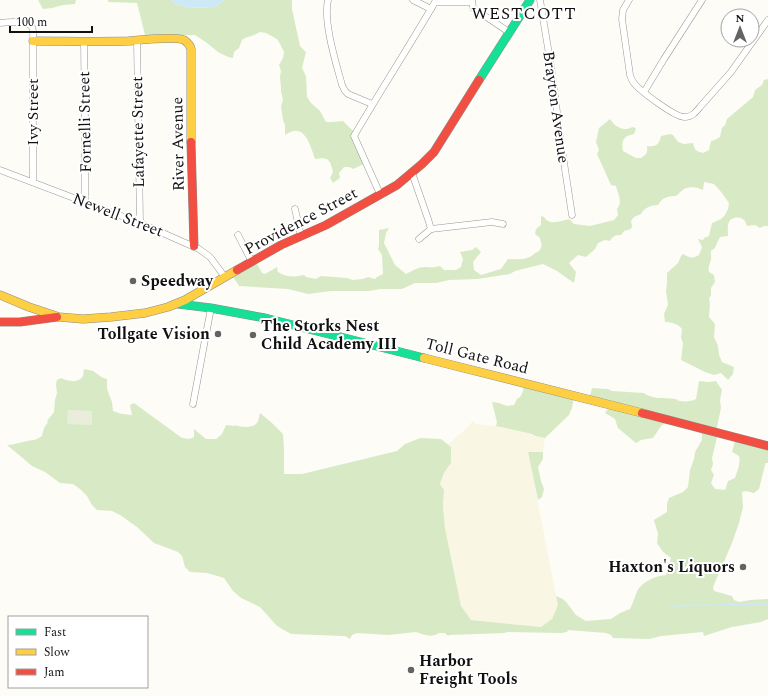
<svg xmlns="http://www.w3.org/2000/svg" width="768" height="696" viewBox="0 0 768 696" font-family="Spectral,serif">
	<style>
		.farmland { fill: #f9f7e4 }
		.forest { fill: #d8eac5 }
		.cemetery { fill: #e9eedb }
		.water { fill: #cde8f7 }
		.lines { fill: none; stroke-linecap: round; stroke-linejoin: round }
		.stream { stroke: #cde8f7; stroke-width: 1.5 }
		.street-casing { stroke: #979795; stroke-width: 7 }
		.fast-casing { stroke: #8e8d8b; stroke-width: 9 }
		.slow-casing { stroke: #8e8d8b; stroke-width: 9 }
		.jam-casing { stroke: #8e8d8b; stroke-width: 9 }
		.street { stroke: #fffffe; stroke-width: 6 }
		.fast { stroke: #16e098; stroke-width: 8 }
		.slow { stroke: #ffcf43; stroke-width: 8 }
		.jam { stroke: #f24e42; stroke-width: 8 }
		.poi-dot { fill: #646362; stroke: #fff; stroke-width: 1.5 }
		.labels { text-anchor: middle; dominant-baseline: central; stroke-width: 4; stroke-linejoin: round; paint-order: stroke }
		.street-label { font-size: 16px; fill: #111; stroke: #fff }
		.poi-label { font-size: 16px; font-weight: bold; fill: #111; stroke: #fff; text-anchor: start }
		.neighbourhood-label { font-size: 17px; letter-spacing: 1px; fill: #111; stroke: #fff }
	</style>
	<rect width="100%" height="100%" fill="#fdfcf7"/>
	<polygon class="farmland" points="473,421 476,424 496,426 528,433 532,436 536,435 545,438 543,452 528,452 558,605 552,619 541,627 471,620 461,606 445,528 443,507 444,490 440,484 444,473 451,463 451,447 448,445 460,433 461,434"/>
	<g class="forest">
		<polygon points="38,0 76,0 75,4 63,5 52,8 43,9"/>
		<path d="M108 0H171L176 4 189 8 213 7 218 5 224 0H292V9L300 46 306 52 302 68 306 76 307 97 311 103 320 111 326 122H332L343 121 355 133 364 164 353 169 349 167H344L339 173 340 178 333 183 330 178 333 172C330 159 328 157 315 159 310 144 304 121 285 135V125L283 120 281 106 283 100 281 91V87L280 77 281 71 279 65 283 58 284 52 279 42 277 39 266 33 260 32 254 35 245 38 242 40 239 48 234 52 233 58 228 57 218 52 207 43 195 35H145L137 3 108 2Z"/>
		<path d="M768 79V226H764L760 228 755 225 747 226C746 224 746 222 744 220 740 216 731 217 729 222 727 226 728 232 728 236L720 237 717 243 715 248C708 252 712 253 711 259 710 265 708 265 709 272L714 275 715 282 711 288V295L709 299C711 305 709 311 709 317L715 324 714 337 718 346 719 355 722 362 734 367 733 374 728 380 721 373 714 375 705 372 681 360 683 343 681 338 682 329C678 324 672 322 665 322L664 314 668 305 666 291 667 283V273L678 263 681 256 683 254C690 258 691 259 699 255L702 247 698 239 703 240 704 238 709 236 712 223 721 219 725 215 728 209 729 203 722 193 714 184 704 182 703 190C698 187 690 186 684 189 681 191 679 194 676 196 667 196 662 198 658 205 651 205 644 208 641 214L634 217 631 221 632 226 631 229 624 231 621 235C615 235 613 236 610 241L605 240 598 243 595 249 586 257 578 255 569 263 576 272 574 283 557 271 543 264 515 271 510 274 477 279 449 280 436 283H415L402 289H380L369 291H331L308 294 288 289 239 286 232 275 256 262 262 273 265 274 277 267 278 272C288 278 294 277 304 275L306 277 316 279 321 276 347 278 353 280 363 279 368 277 375 279 377 277 383 274 382 255 378 249 379 246V230L389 228 386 233 384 243 395 265 406 274C412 271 418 267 424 267 431 267 433 268 440 266L444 270H456L461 267 463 259 460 252 472 250 476 247 481 252 473 262 474 270 481 275 501 269 508 259C518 259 526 261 534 254 535 253 538 252 539 251 543 247 541 242 540 238L535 234 536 229 541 225V216L544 217C549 226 561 221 569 219L574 224 590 226 614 220 618 215 617 209C623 202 618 194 616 186L611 185 597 154 599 150 596 142 599 128 610 119C615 127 624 132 632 127L636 128 634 134C623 136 621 141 623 151L636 158H641C646 155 648 153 647 146 656 147 659 145 661 136L670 134 673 135 678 142 684 144 693 143C695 151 696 151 703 153L709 150 711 141 715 140 720 137 722 128 725 125 727 119 753 97 755 90 762 85 764 80Z"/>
		<path d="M84 369 93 371 103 378 107 379V389L112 402 113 411 122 414 132 415 130 405 134 403 182 438 189 439 194 437V429L206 439H216L222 434 226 425 235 426V425C241 427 252 429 257 423 259 420 259 416 260 413L272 423 283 434 284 450V474H302L397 451 405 444 420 438 441 439 451 447V463L444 473 440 484 444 490 443 507 445 528 461 606 471 620 541 627 552 619 558 605 556 596 563 599 567 603 576 615 586 621 611 619 620 613 630 609C633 603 636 593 639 588 646 580 656 576 666 575L671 558 663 552 657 543 658 534 654 520 667 512V504L669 498 683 492 688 487 690 470 694 459 695 452 702 440V429L669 420 661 426 653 438 641 440 636 443 618 428 615 419 605 413 610 406 589 400 592 388 608 389 612 391 644 393C653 400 664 397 675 399 679 400 677 401 681 401 686 402 692 401 696 399L699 381 708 382 716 381 722 390 720 400 721 408 716 432 718 433 712 458 713 464 711 470 714 475 711 483 715 489 725 490 728 481 735 478C737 471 741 464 739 456L732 452 736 437 768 445V463H766L765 465 759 489 754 493 746 491 742 492 743 507 739 523 732 543 713 587 714 591 732 596 734 600 739 602 750 600 768 599V619L761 622 732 627 704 636 703 632 661 636 649 639 613 638 611 635 606 633 568 630 567 632 561 633 508 632 504 633 450 635 448 636 445 633H439C432 638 424 635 416 632L388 635 357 633 352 635 350 639 345 636H343L291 634 277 626 260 607 241 598 233 591 224 578 207 573 190 572 185 567 182 556 178 552 154 543 137 527 120 515 112 511 97 510 92 505 87 496 80 489 73 484 60 483 45 472 32 466 7 445C13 445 17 443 23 442 32 439 34 442 42 436L44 428 48 422 47 421 54 412 55 400 57 393 56 384 57 380 61 378C68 381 78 384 83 376 84 374 83 371 84 369Z"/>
		<path d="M524 384 574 396 572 408 569 415 545 438 536 436 528 433 496 426 497 422 492 402 499 403 507 406 514 405 517 399C523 396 523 390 524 384Z"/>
		<polygon points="528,452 543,452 543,459 538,467 541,481 544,489 542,497 538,500"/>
	</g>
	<polygon class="cemetery" points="68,410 92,411 92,425 67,424"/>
	<polygon class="water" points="171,0 224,0 218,5 213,7 189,8 176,4"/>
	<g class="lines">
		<polyline class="stream" points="670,606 768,604"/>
		<defs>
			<g id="street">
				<path d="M328 0C323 22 336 63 342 85L345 91 348 94 372 104"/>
				<polyline points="413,0 431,9"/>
				<polyline points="472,0 473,8 509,32"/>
				<polyline points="540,0 551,66 561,143 572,215"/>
				<path d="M629 0 623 10 622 19 630 75C631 78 632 81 634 83 640 91 676 118 685 117 692 117 696 112 700 107L731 72 768 20"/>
				<path d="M0 23C8 22 27 20 32 27 34 31 33 39 33 44V182"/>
				<polyline points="84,41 85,121 85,202"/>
				<polyline points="137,41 140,223"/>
				<polyline points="644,92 664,59 702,0"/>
				<polyline points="0,170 140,223 199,249 210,257 225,277"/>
				<polyline points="412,173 428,219 431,229"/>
				<path d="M380 194 354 136C380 91 409 47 435 2H472"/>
				<polyline points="295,209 301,236"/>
				<polyline points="431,229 492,222 503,224"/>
				<polyline points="238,235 252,262"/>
				<polyline points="419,239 431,229"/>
				<polyline points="193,404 204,345 211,308"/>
			</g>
			<g id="fast">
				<polyline points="479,80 530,0"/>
				<polyline points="178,304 211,308 265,318 424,358"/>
			</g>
			<g id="slow">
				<path d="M33 41C65 41 97 42 128 41 139 40 176 36 184 40 187 42 190 45 191 49V142"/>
				<polyline points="0,295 29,307 59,317 83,319 111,317 145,313 168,307 185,300 237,270"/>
				<polyline points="424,358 642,413"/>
			</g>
			<g id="jam">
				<polyline points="191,142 194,246"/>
				<polyline points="237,270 281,245 326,225 397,185 422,164 434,152 479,80"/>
				<polyline points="0,322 20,322 57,317"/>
				<polyline points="642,413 768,446"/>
			</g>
		</defs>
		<use href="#street" class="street-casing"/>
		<use href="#fast" class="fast-casing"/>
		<use href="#slow" class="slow-casing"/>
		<use href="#jam" class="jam-casing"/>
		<use href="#street" class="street"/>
		<use href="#fast" class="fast"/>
		<use href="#slow" class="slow"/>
		<use href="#jam" class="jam"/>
	</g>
	<g class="poi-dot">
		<circle cx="133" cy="281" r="4"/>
		<circle cx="218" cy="334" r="4"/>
		<circle cx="253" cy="335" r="4"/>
		<circle cx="743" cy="567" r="4"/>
		<circle cx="411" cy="670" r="4"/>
	</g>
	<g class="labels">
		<g class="street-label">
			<text transform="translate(556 107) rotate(82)">Brayton Avenue</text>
			<text transform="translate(33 112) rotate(-90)">Ivy Street</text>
			<text transform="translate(85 122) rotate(-91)">Fornelli Street</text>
			<text transform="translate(138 132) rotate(-91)">Lafayette Street</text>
			<text transform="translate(178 144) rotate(-91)">River Avenue</text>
			<text transform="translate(118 215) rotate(21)">Newell Street</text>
			<text transform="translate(301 221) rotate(-28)">Providence Street</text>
			<text transform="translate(477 356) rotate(14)">Toll Gate Road</text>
		</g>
		<g class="poi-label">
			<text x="141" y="281">Speedway</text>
			<text x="261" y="326">The Storks Nest<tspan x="261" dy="18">Child Academy III</tspan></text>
			<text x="210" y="334" text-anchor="end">Tollgate Vision</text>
			<text x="735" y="567" text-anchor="end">Haxton's Liquors</text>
			<text x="419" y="661">Harbor<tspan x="419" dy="18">Freight Tools</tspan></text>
		</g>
		<g class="neighbourhood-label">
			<text x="524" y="14">WESTCOTT</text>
		</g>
	</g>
	<rect x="8" y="616" width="140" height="72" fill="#ffffff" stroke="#a0a0a0"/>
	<rect x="16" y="629" width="20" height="6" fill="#16e098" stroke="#a0a0a0"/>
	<text x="44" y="636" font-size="12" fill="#111111">Fast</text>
	<rect x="16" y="649" width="20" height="6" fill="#ffcf43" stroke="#a0a0a0"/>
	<text x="44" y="656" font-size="12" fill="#111111">Slow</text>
	<rect x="16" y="669" width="20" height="6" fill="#f24e42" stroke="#a0a0a0"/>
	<text x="44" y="676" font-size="12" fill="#111111">Jam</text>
	<g transform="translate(740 28)"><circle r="19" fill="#ffffff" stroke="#a0a0a0"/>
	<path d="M0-3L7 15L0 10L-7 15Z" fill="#646362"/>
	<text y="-6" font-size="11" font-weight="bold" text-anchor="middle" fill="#111111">N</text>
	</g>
	<path d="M10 26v6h82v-6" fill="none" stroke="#111111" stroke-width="2"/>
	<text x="16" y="26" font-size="12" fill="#111111" stroke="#ffffff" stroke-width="3" paint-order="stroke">100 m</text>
</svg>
